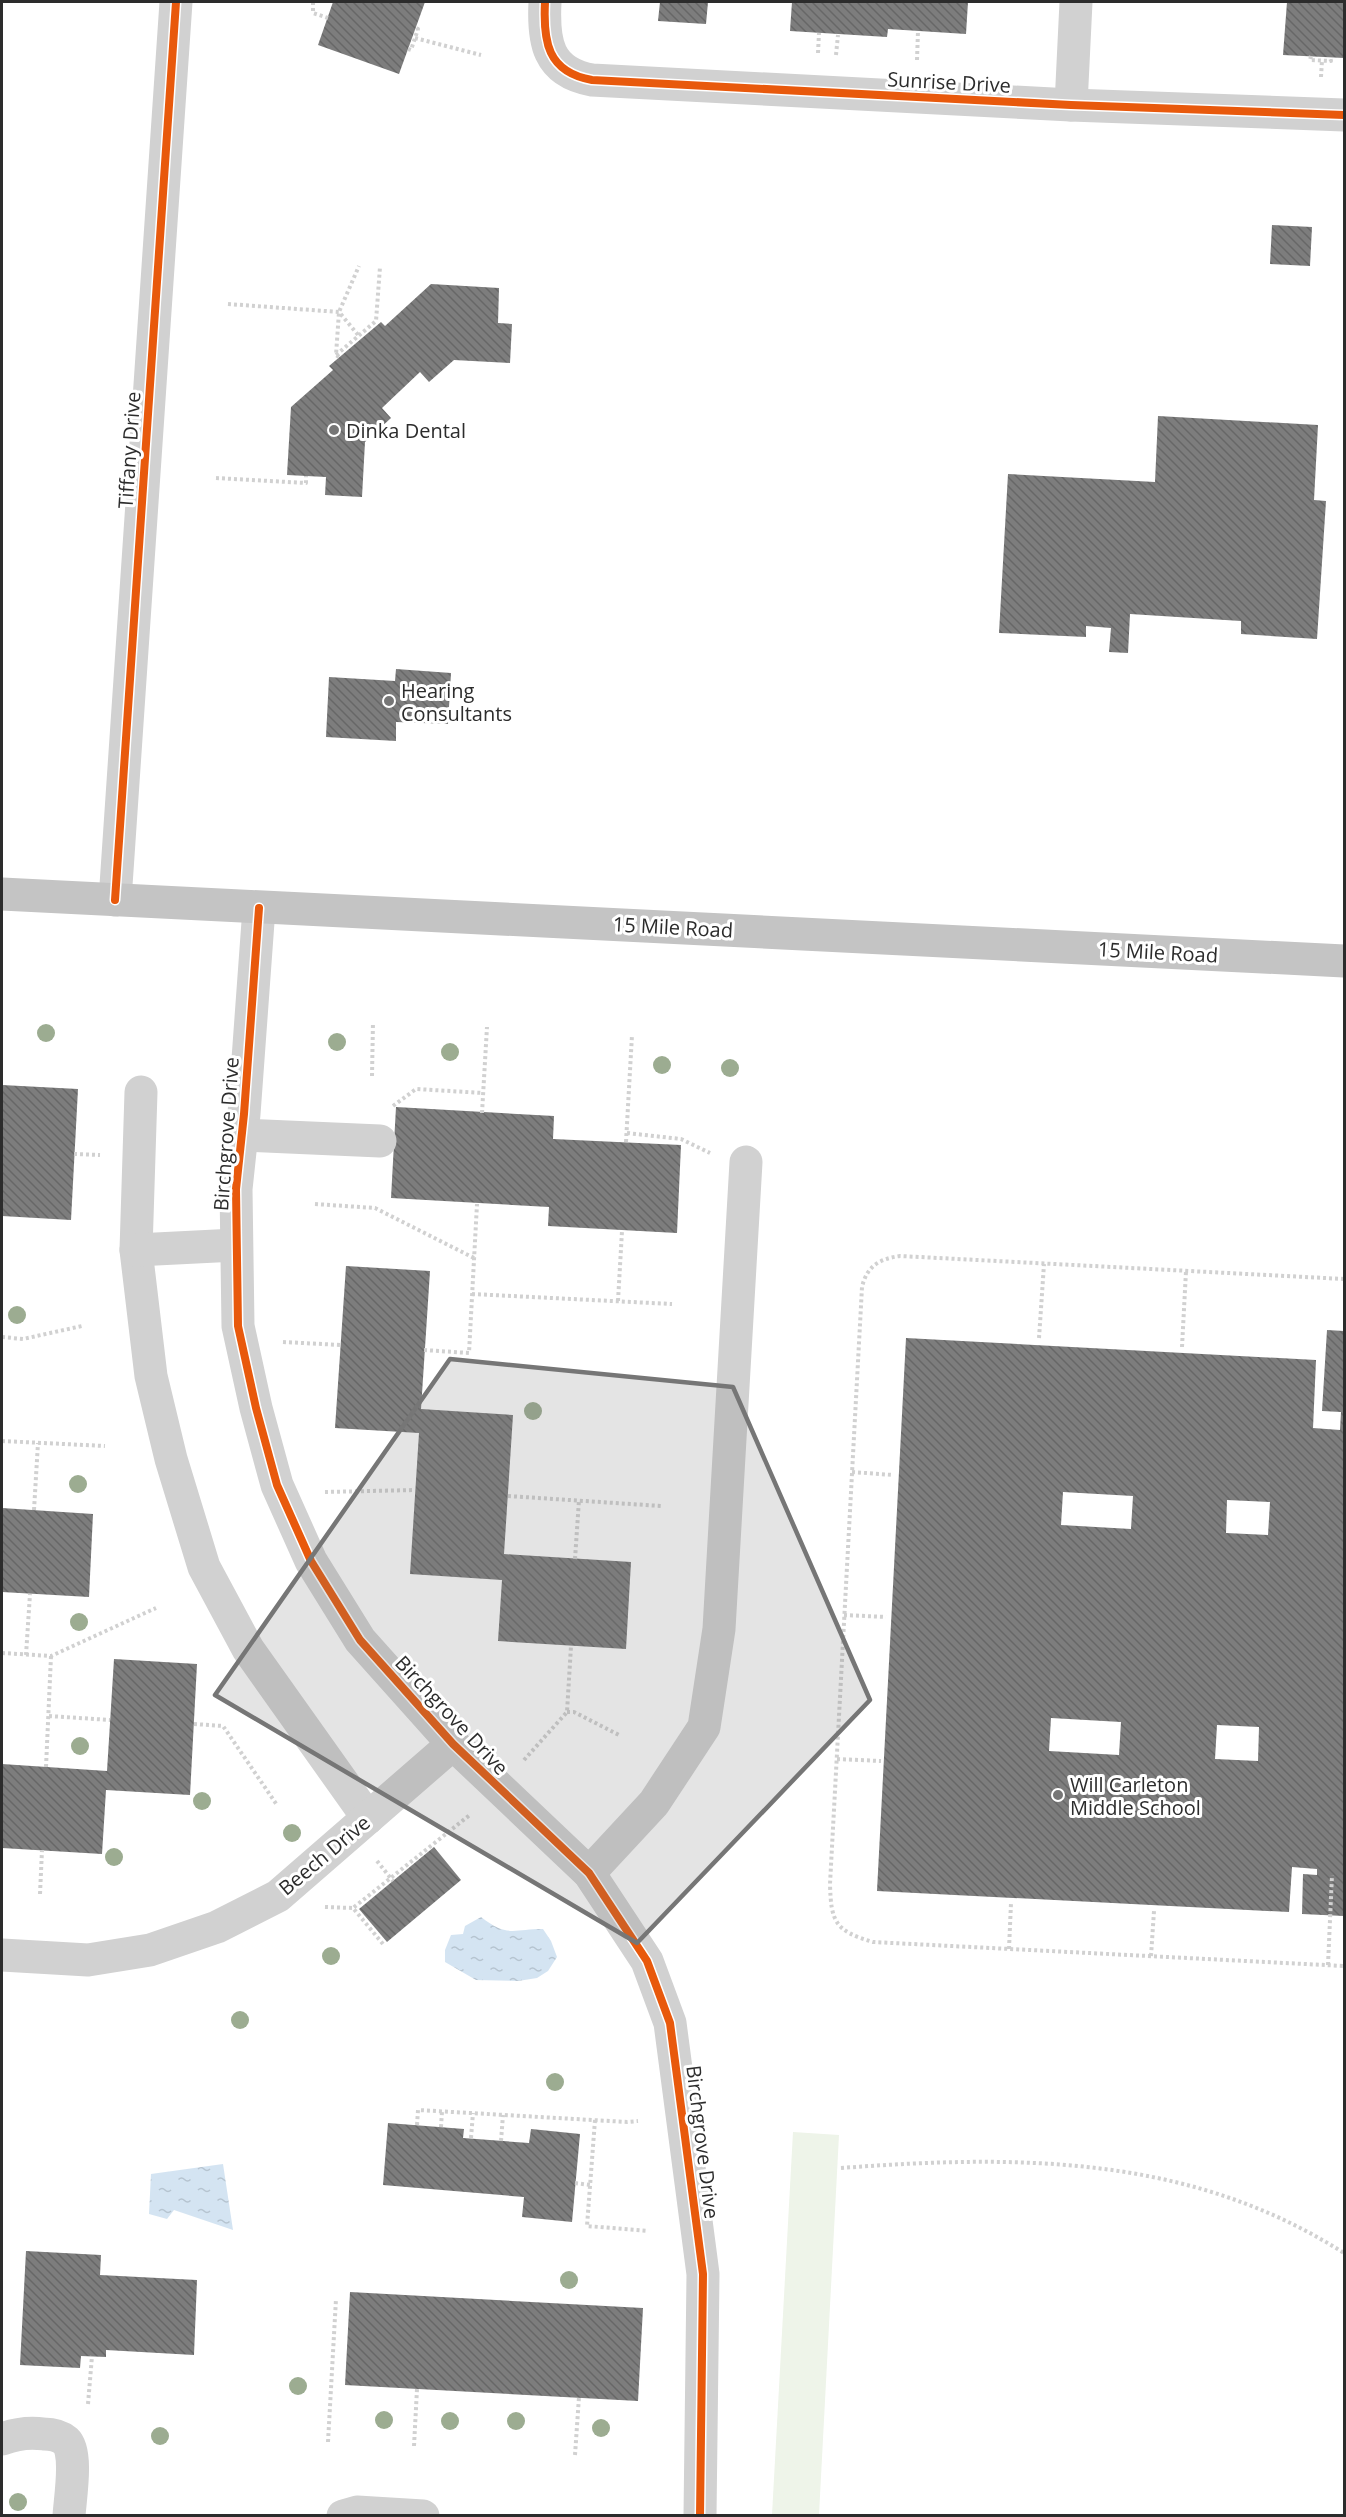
<svg xmlns="http://www.w3.org/2000/svg" width="1346" height="2517" viewBox="0 0 1346 2517" font-family="'Open Sans',sans-serif">
	<style>
		.green { fill: #eef4e9 }
		.water { fill: url(#water-ripples) }
		.building { fill: url(#building-back-hatch); fill-rule: evenodd }
		.lines { fill: none; stroke-linecap: round; stroke-linejoin: round }
		.path { stroke: #d1d1d1; stroke-width: 4; stroke-dasharray: 3 3; stroke-linecap: butt }
		.minor { stroke: #d1d1d1; stroke-width: 33 }
		.major { stroke: #c4c4c4; stroke-width: 33 }
		.cycleway-casing { stroke: #fff; stroke-width: 11 }
		.cycleway { stroke: #e8590c; stroke-width: 8 }
		.tree { fill: #9cac91 }
		.marked { fill: #767676; fill-opacity: 0.2; stroke: #767676; stroke-width: 4.5; stroke-linejoin: round }
		.poi-dot { fill: #767676; stroke: #fff; stroke-width: 2 }
		.labels { text-anchor: middle; dominant-baseline: central; stroke-width: 6; stroke-linejoin: round; paint-order: stroke }
		.street-label { font-size: 20px; fill: #2c2c2c; stroke: #fff }
		.poi-label { font-size: 20px; fill: #2c2c2c; stroke: #fff; text-anchor: start }
	</style>
	<defs>
		<pattern id="water-ripples" width="26" height="14" patternUnits="userSpaceOnUse" patternTransform="scale(1.5)"><rect width="26" height="14" fill="#d4e4f2"/><path d="M2 4q2-2 4 0t4 0M15 11q2-2 4 0t4 0" fill="none" stroke="#b6c4d0"/></pattern>
		<pattern id="building-back-hatch" width="6" height="6" patternUnits="userSpaceOnUse" patternTransform="scale(1.5)"><rect width="6" height="6" fill="#7d7d7d"/><path d="M-1 5l2 2M0 0l6 6M5-1l2 2" fill="none" stroke="#676767"/></pattern>
	</defs>
	<rect width="100%" height="100%" fill="#fff"/>
	<polygon class="green" points="793,2132 839,2135 819,2515 772,2515"/>
	<g class="water">
		<path d="M481 1917C508 1938 513 1929 543 1929L551 1941 557 1957 548 1971 537 1978 518 1981 476 1980 445 1962V1950L451 1935 463 1934 465 1926Z"/>
		<polygon points="223,2164 233,2230 174,2210 167,2219 149,2214 151,2174"/>
	</g>
	<g class="building">
		<polygon points="333,2 425,2 399,74 318,45"/>
		<polygon points="660,2 708,2 706,24 658,21"/>
		<polygon points="792,2 968,2 966,34 888,29 887,37 790,31"/>
		<polygon points="1287,2 1344,2 1344,58 1283,55"/>
		<polygon points="1272,225 1312,227 1310,266 1270,264"/>
		<polygon points="431,284 499,288 498,323 512,324 510,363 454,360 429,382 420,372 382,408 391,418 365,442 362,497 325,495 326,477 287,475 291,407 333,370 329,366 381,322 385,326"/>
		<polygon points="1158,416 1318,425 1314,500 1326,501 1317,639 1241,634 1241,621 1130,614 1128,653 1109,652 1111,628 1086,626 1086,637 999,633 1008,474 1155,482"/>
		<polygon points="396,669 451,673 448,724 396,722 396,741 326,737 329,677 395,681"/>
		<polygon points="2,1085 78,1089 71,1220 2,1216"/>
		<polygon points="396,1107 554,1116 553,1139 681,1145 677,1233 548,1226 549,1207 391,1198"/>
		<polygon points="346,1266 430,1271 421,1409 513,1415 504,1554 631,1562 626,1649 498,1641 502,1580 410,1574 419,1433 335,1428"/>
		<path d="M1327 1330 1344 1331V1916L1302 1914 1303 1874 1317 1875V1869L1292 1867 1289 1912 877 1891 906 1338 1316 1360 1313 1428 1340 1430 1341 1412 1322 1411ZM1063 1492 1133 1496 1131 1529 1061 1525ZM1227 1500 1270 1502 1268 1535 1226 1533ZM1051 1718 1121 1722 1119 1755 1049 1751ZM1217 1725 1259 1727 1258 1761 1215 1759Z"/>
		<polygon points="2,1508 93,1514 89,1597 2,1592"/>
		<polygon points="114,1659 197,1664 190,1795 106,1790 102,1854 2,1848 2,1764 107,1771"/>
		<polygon points="434,1847 461,1880 387,1942 359,1909"/>
		<polygon points="388,2123 464,2129 463,2138 529,2143 531,2129 580,2134 572,2222 522,2217 524,2197 383,2185"/>
		<polygon points="26,2251 101,2255 100,2275 197,2280 194,2355 106,2350 106,2357 81,2356 80,2368 20,2365"/>
		<polygon points="350,2292 643,2308 638,2401 345,2385"/>
	</g>
	<g class="lines">
		<g class="path">
			<polyline points="313,2 313,13 328,18"/>
			<polyline points="415,38 481,55"/>
			<polyline points="408,49 411,50 418,29 415,28"/>
			<polyline points="818,53 819,33"/>
			<polyline points="836,55 838,35"/>
			<polyline points="1311,56 1310,60 1331,61 1330,57"/>
			<polyline points="917,60 918,31"/>
			<polyline points="1321,77 1322,60"/>
			<polyline points="228,304 339,312 359,336"/>
			<polyline points="336,355 376,321 380,267"/>
			<polyline points="339,357 336,355 339,312 359,266"/>
			<polyline points="216,478 306,483 306,476"/>
			<polyline points="372,1076 373,1022"/>
			<polyline points="393,1106 416,1089 483,1093"/>
			<polyline points="482,1113 487,1027"/>
			<polyline points="627,1133 681,1139 710,1153"/>
			<polyline points="626,1142 632,1035"/>
			<polyline points="74,1154 100,1155"/>
			<polyline points="315,1204 375,1208 474,1258"/>
			<path d="M1344 1279 900 1256C879 1259 867 1266 862 1287L830 1884C831 1922 835 1931 873 1942L1344 1966"/>
			<polyline points="472,1294 672,1304"/>
			<polyline points="618,1301 622,1231"/>
			<polyline points="2,1337 23,1339 82,1326"/>
			<polyline points="1039,1338 1044,1264"/>
			<polyline points="283,1342 341,1345"/>
			<polyline points="1182,1347 1186,1271"/>
			<polyline points="424,1350 469,1353 477,1204"/>
			<polyline points="2,1441 105,1446"/>
			<polyline points="852,1472 893,1475"/>
			<polyline points="325,1492 415,1490"/>
			<polyline points="508,1496 661,1506"/>
			<polyline points="34,1510 38,1443"/>
			<polyline points="575,1559 579,1500"/>
			<polyline points="844,1615 886,1617"/>
			<polyline points="2,1653 51,1656 156,1608"/>
			<polyline points="26,1655 30,1594"/>
			<polyline points="567,1712 574,1712 619,1735"/>
			<polyline points="49,1716 110,1720"/>
			<polyline points="194,1724 223,1726 277,1805"/>
			<polyline points="837,1759 881,1761"/>
			<polyline points="524,1760 567,1712 571,1646"/>
			<polyline points="46,1767 51,1656"/>
			<polyline points="377,1861 393,1881"/>
			<polyline points="40,1894 42,1850"/>
			<polyline points="325,1907 353,1908"/>
			<polyline points="383,1944 353,1908 471,1814"/>
			<polyline points="1009,1949 1011,1903"/>
			<polyline points="1151,1956 1154,1911"/>
			<polyline points="1328,1965 1332,1875"/>
			<polyline points="595,2120 587,2226 648,2231"/>
			<polyline points="417,2125 418,2110 627,2122 638,2121"/>
			<polyline points="441,2127 442,2111"/>
			<polyline points="471,2138 473,2113"/>
			<polyline points="501,2141 503,2115"/>
			<path d="M841 2168C1018 2155 1188 2154 1344 2253"/>
			<polyline points="575,2183 590,2185"/>
			<polyline points="88,2404 92,2356"/>
			<polyline points="328,2442 336,2299"/>
			<polyline points="414,2446 417,2389"/>
			<polyline points="575,2455 579,2397"/>
		</g>
		<g class="minor">
			<path d="M545 2C543 41 547 72 592 80L1071 105 1344 115"/>
			<polyline points="1071,105 1076,2"/>
			<polyline points="115,900 176,2"/>
			<polyline points="259,908 244,1114 236,1189 238,1326 256,1408 277,1485 311,1561 360,1640 453,1744 589,1873 647,1961 670,2023 703,2274 700,2516"/>
			<polyline points="141,1092 136,1250 151,1376 171,1459 204,1567 248,1649 368,1818"/>
			<polyline points="242,1135 380,1141"/>
			<polyline points="136,1250 236,1245"/>
			<polyline points="589,1873 654,1803 704,1727 719,1629 746,1162"/>
			<polyline points="2,1955 88,1960 150,1950 217,1927 278,1896 453,1744"/>
			<path d="M2 2439C15 2434 30 2432 44 2434 51 2434 60 2436 66 2441 78 2452 70 2499 69 2516"/>
			<polyline points="343,2516 357,2512 423,2516"/>
		</g>
		<polyline class="major" points="2,894 1344,961"/>
		<defs>
			<g id="cycleway">
				<path d="M545 2C543 41 547 72 592 80L1071 105 1344 115"/>
				<polyline points="115,900 176,2"/>
				<polyline points="259,908 244,1114 236,1189 238,1326 256,1408 277,1485 311,1561 360,1640 453,1744 589,1873 647,1961 670,2023 703,2274 700,2516"/>
			</g>
		</defs>
		<use href="#cycleway" class="cycleway-casing"/>
		<use href="#cycleway" class="cycleway"/>
	</g>
	<g class="tree">
		<circle cx="46" cy="1033" r="9"/>
		<circle cx="337" cy="1042" r="9"/>
		<circle cx="450" cy="1052" r="9"/>
		<circle cx="662" cy="1065" r="9"/>
		<circle cx="730" cy="1068" r="9"/>
		<circle cx="17" cy="1315" r="9"/>
		<circle cx="533" cy="1411" r="9"/>
		<circle cx="78" cy="1484" r="9"/>
		<circle cx="79" cy="1622" r="9"/>
		<circle cx="80" cy="1746" r="9"/>
		<circle cx="202" cy="1801" r="9"/>
		<circle cx="292" cy="1833" r="9"/>
		<circle cx="114" cy="1857" r="9"/>
		<circle cx="331" cy="1956" r="9"/>
		<circle cx="240" cy="2020" r="9"/>
		<circle cx="555" cy="2082" r="9"/>
		<circle cx="569" cy="2280" r="9"/>
		<circle cx="298" cy="2386" r="9"/>
		<circle cx="384" cy="2420" r="9"/>
		<circle cx="450" cy="2421" r="9"/>
		<circle cx="516" cy="2421" r="9"/>
		<circle cx="601" cy="2428" r="9"/>
		<circle cx="160" cy="2436" r="9"/>
		<circle cx="18" cy="2502" r="9"/>
	</g>
	<path class="marked" d="M450 1359 733 1387 870 1700 637 1943 215 1695Z"/>
	<g class="poi-dot">
		<circle cx="334" cy="430" r="6"/>
		<circle cx="389" cy="701" r="6"/>
		<circle cx="1058" cy="1795" r="6"/>
	</g>
	<g class="labels">
		<g class="street-label">
			<text transform="translate(949 82) rotate(3)">Sunrise Drive</text>
			<text transform="translate(129 450) rotate(-86)">Tiffany Drive</text>
			<text transform="translate(673 927) rotate(3)">15 Mile Road</text>
			<text transform="translate(1158 952) rotate(3)">15 Mile Road</text>
			<text transform="translate(226 1134) rotate(-86)">Birchgrove Drive</text>
			<text transform="translate(452 1715) rotate(47)">Birchgrove Drive</text>
			<text transform="translate(324 1855) rotate(-40)">Beech Drive</text>
			<text transform="translate(703 2142) rotate(83)">Birchgrove Drive</text>
		</g>
		<g class="poi-label">
			<text x="346" y="430">Dinka Dental</text>
			<text x="401" y="690">Hearing<tspan x="401" dy="23">Consultants</tspan></text>
			<text x="1070" y="1784">Will Carleton<tspan x="1070" dy="23">Middle School</tspan></text>
		</g>
	</g>
	<rect width="1346" height="2517" fill="none" stroke="#2c2c2c" stroke-width="6"/>
</svg>
